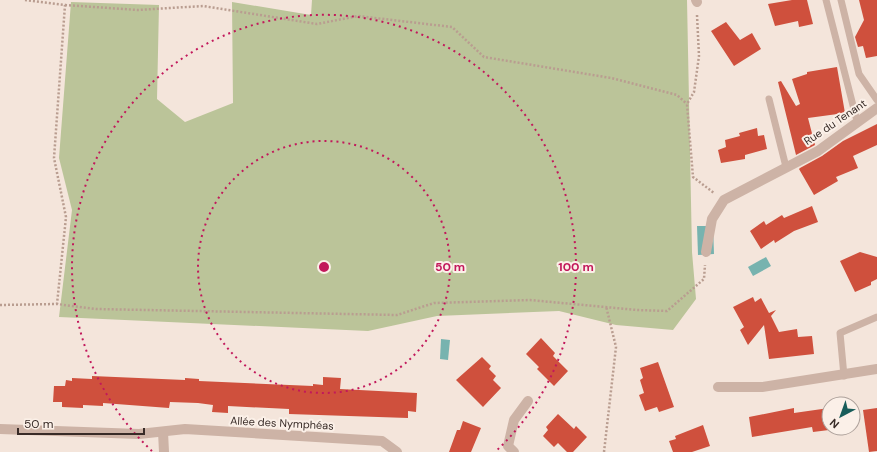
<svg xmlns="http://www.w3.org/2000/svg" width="877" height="452" viewBox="0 0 877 452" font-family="'DM Sans',sans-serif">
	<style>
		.green { fill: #bbc499 }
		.water { fill: #77b3af }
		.building { fill: #cf503d }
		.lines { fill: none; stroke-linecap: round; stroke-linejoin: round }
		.path { stroke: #b99d90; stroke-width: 2.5; stroke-dasharray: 2 2; stroke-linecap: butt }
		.service { stroke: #cdb3a6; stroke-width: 7 }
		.minor { stroke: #cdb3a6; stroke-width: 10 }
		.ring { fill: none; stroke: #c2185b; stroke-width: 2; stroke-dasharray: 2 4 }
		.labels { text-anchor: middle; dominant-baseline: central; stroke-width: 4; stroke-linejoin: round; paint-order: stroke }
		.street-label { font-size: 11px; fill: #382b27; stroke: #fbf0e8 }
		.centre { fill: #c2185b; stroke: #fbf0e8; stroke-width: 2 }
		.ring-label { font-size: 12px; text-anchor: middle; font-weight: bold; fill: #c2185b; stroke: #fbf0e8; stroke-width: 4; stroke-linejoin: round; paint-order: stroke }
	</style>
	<rect width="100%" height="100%" fill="#f4e5db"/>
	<polygon class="green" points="312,0 687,0 692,252 696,299 673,330 616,325 559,311 437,316 368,331 59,317 72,210 59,158 71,2 159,5 157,99 185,122 233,103 232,2 311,15"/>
	<g class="water">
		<polygon points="697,226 713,226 714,254 698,255"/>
		<polygon points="766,257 771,266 753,276 748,267"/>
		<polygon points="441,339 450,340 448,360 440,359"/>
	</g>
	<g class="building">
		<polygon points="792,0 807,0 813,24 799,27 798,21 775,26 768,4"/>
		<polygon points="859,0 877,0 877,56 866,58 863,46 858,47 855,37 864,20"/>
		<polygon points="726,22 740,40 752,33 761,49 734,66 711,31"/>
		<polygon points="837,67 845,113 808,118 815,145 796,155 778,82 781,81 796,106 800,104 792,79 807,74 807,72"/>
		<polygon points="877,124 877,145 853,156 858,168 836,177 838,181 814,195 799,169 800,168 822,156 843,141"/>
		<polygon points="757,128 758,136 764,135 767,149 745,155 745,159 721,163 718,150 726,147 725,140 740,136 739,133"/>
		<polygon points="812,206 818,222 794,231 775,243 774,240 761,249 750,231 764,221 766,225 782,215 784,218"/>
		<polygon points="860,252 877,257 877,279 871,282 871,285 855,292 840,261"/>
		<polygon points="753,297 755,302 761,298 769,313 776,310 771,316 779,332 797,329 798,337 812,336 814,354 769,359 764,325 748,345 740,330 744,327 733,307"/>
		<polygon points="541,338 555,353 553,356 568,371 554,386 537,369 539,367 526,354"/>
		<polygon points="482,357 491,366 489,369 496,376 493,380 501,388 483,407 456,380"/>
		<polygon points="658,362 674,407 659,412 657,407 645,411 639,395 644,393 640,380 643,378 640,368"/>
		<polygon points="92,376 185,380 185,378 199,379 199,381 313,386 313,384 323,385 323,377 341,378 340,389 417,393 416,412 408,411 408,418 289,414 289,409 228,406 228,413 212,412 213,405 198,403 170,402 169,408 103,403 103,406 83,405 83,408 62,407 62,402 53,402 54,386 65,386 66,380 72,381 72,378 92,379"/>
		<polygon points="794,408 794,413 829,408 829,430 813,432 812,427 752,437 749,417"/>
		<polygon points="877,408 877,451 869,452 863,410"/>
		<polygon points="558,414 574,429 576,426 587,437 573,452 567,452 558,443 554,447 543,436 548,430 546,427"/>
		<polygon points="463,421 481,428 471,452 449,452 457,430 460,430"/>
		<polygon points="703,425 710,446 692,452 673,452 669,441 676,439 675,436"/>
	</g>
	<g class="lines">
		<g class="path">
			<polyline points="25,0 65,5 54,158 66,217 57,304"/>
			<polyline points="65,5 138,10 203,6 317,24 358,16 452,27 484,57 611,78 677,95 687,104"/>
			<polyline points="697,15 699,56 694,92 687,104 693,177 714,193"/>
			<polyline points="0,305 57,304 96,309 397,315 434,303 530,300 637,310 667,311 704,279 705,265"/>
			<polyline points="604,452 616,347 606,306"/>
		</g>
		<g class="service">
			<polyline points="826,0 857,121"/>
			<polyline points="841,0 859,74 877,100"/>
			<polyline points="769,99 786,167"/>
			<polyline points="844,376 840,333 877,317"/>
		</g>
		<g class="minor">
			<polyline points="696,0 697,2"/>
			<polyline points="706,252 712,219 724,200 818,151 877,108"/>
			<polyline points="718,387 762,387 877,369"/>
			<polyline points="0,429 139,434 185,429 382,441 397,452"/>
			<polyline points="163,432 164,452"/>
			<polyline points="514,452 508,446 514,420 528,401"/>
		</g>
	</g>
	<g class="ring">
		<circle cx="324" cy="267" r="126"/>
		<path d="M152 451A252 252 0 1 1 496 451"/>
	</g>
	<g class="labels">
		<g class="street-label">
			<text transform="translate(835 122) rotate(-34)">Rue du Tenant</text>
			<text transform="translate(282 423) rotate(3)">Allée des Nymphéas</text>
		</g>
	</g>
	<circle cx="324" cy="267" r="6" class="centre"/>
	<g class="ring-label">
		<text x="450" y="271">50 m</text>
		<text x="576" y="271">100 m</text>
	</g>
	<g transform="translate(841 416) rotate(221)"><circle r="19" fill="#fbf0e8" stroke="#ada19b"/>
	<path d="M0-3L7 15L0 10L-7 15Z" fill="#195d5a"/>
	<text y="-6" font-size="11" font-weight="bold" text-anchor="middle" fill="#382b27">N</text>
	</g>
	<path d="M18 428v6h126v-6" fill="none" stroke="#382b27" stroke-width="2"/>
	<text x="24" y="428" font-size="12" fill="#382b27" stroke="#fbf0e8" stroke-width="3" paint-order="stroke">50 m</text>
</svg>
